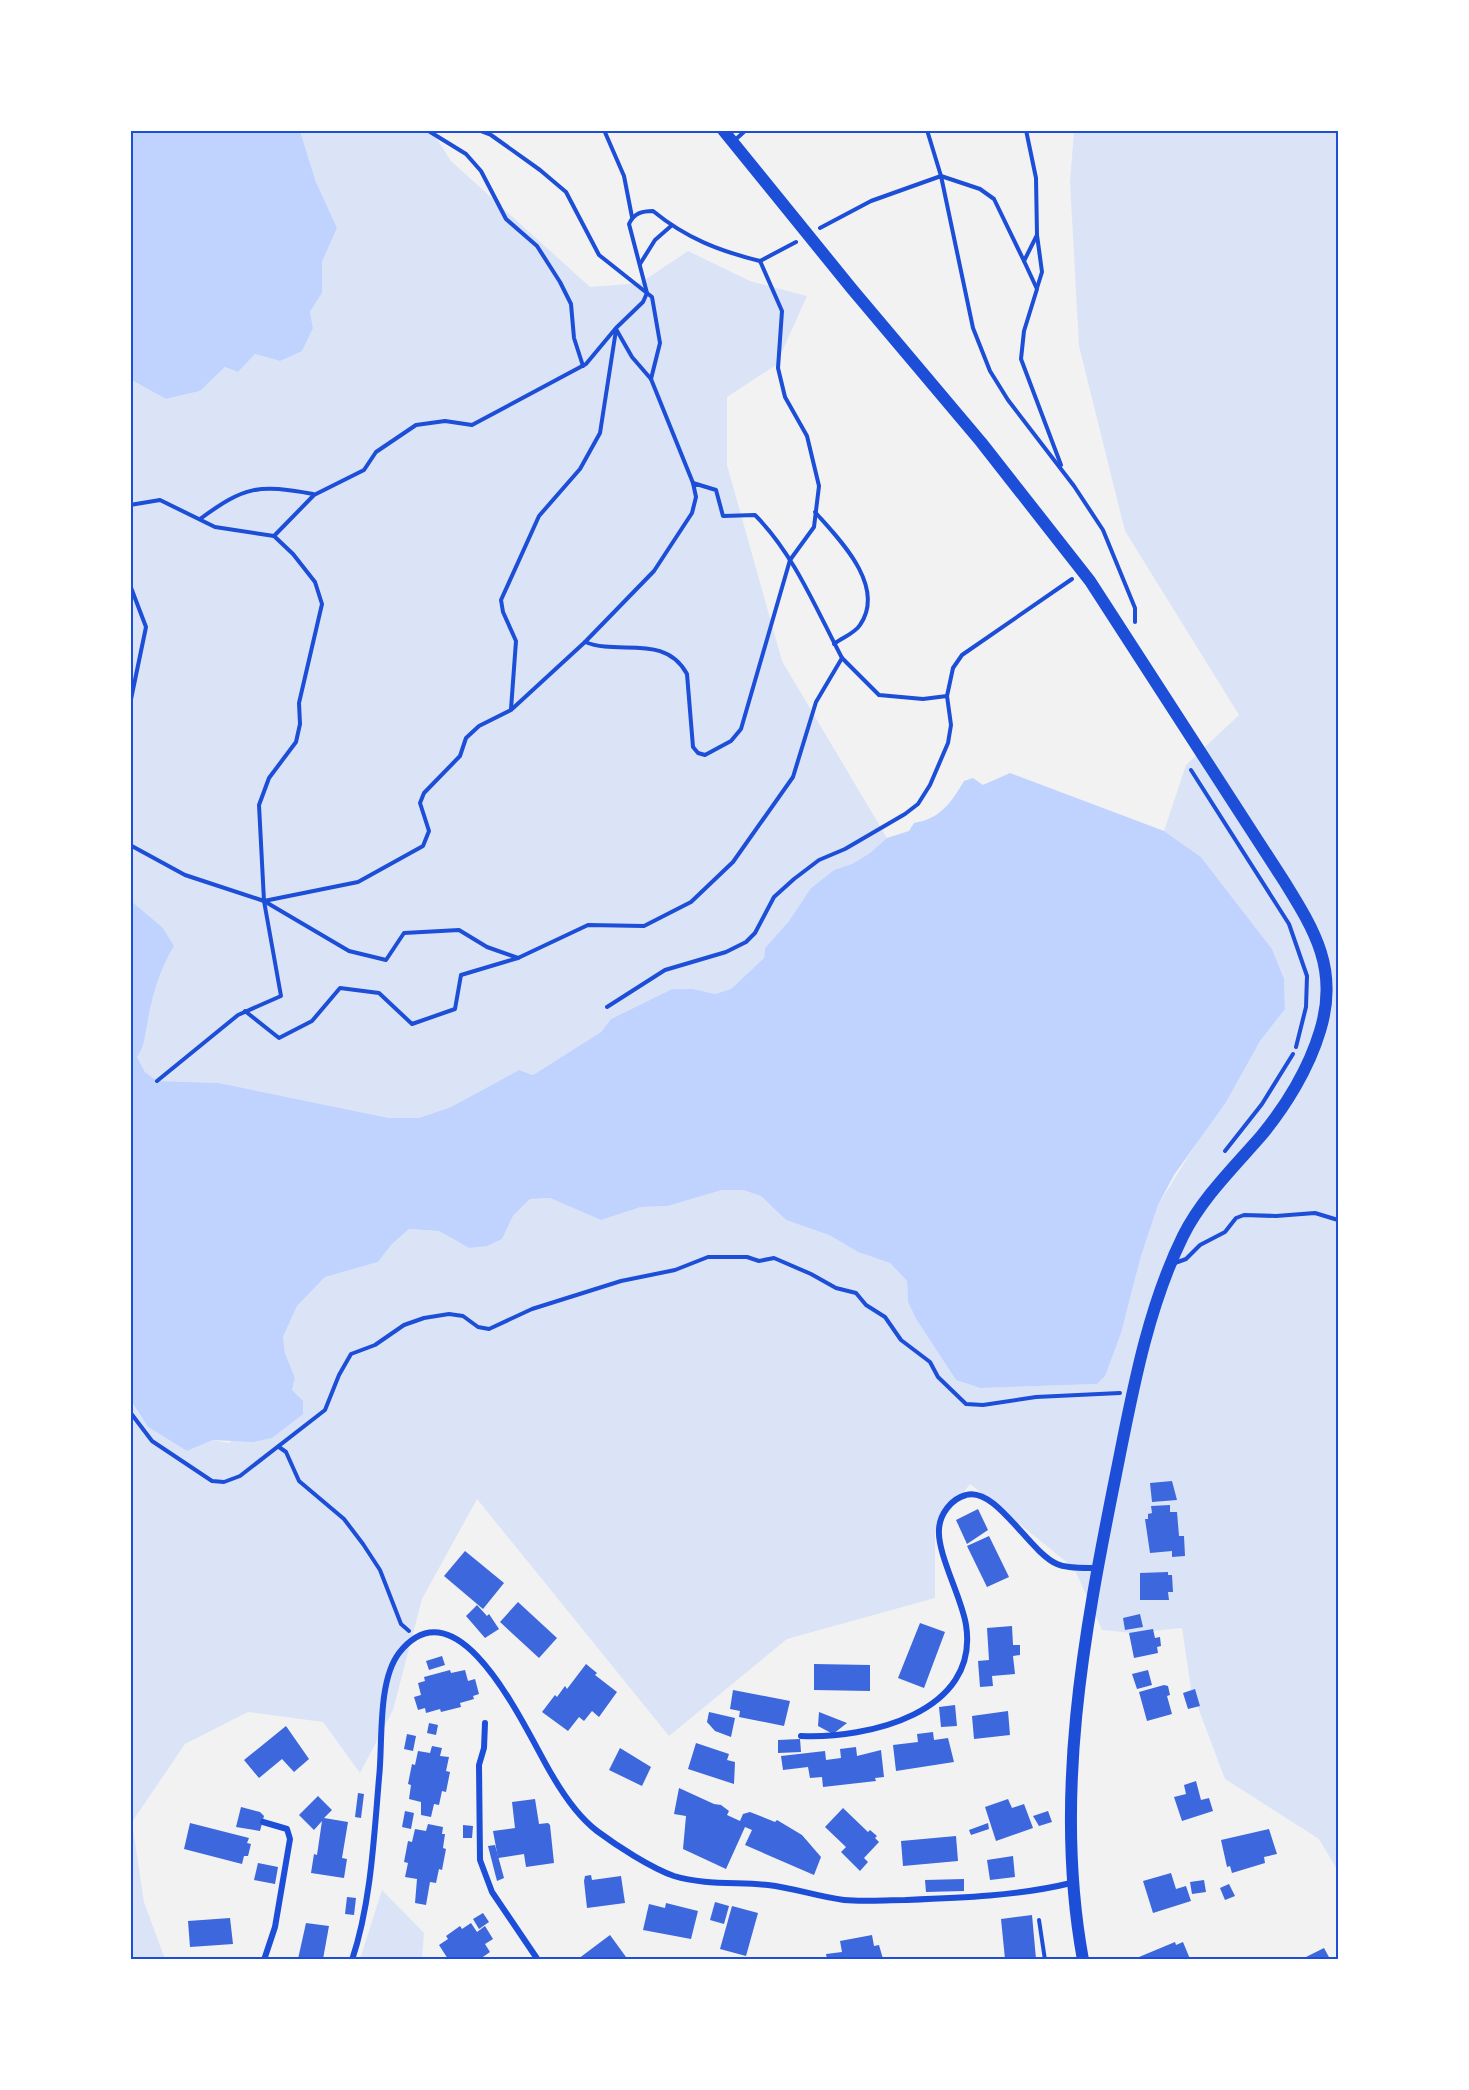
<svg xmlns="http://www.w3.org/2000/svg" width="1469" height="2090" viewBox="0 0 1469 2090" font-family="Mulish,sans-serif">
  <rect width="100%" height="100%" fill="#f2f2f2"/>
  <!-- green -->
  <g fill="#dbe4f7">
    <path d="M300 131H432L451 161 590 287 640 283 688 251 750 281 807 296 776 365 727 397V465L782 661 887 838 870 853 852 864 834 870 811 888 789 921 765 948 764 958 731 989 715 994 693 989H672L611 1019 601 1032 533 1075 519 1070 451 1107 419 1118H389L219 1083 157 1081 145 1072 137 1057C145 1046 144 1039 147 1026 151 1000 160 969 174 946L131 901 130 380 166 399 200 391 225 367 238 372 255 354 280 361 313 328 310 312 322 293V262L337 228 316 182Z"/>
    <path d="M1074 131H1338V1871L1319 1839 1225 1779 1191 1689 1182 1628 1132 1633 1102 1630 1074 1568 970 1484 935 1530V1598L787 1639 669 1736 477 1499 422 1599 393 1710 360 1773 323 1722 248 1712 185 1744 132 1822 144 1902 165 1959H131L130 1401 148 1427 187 1451 213 1440 229 1443 292 1390 295 1378 285 1353 283 1337 297 1306 325 1277 378 1262 392 1244 409 1229 439 1231 469 1248 502 1239 513 1216 530 1199 550 1198 601 1220 641 1207 668 1206 722 1190H743L761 1196 786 1220 829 1235 858 1252 890 1263 907 1281 908 1302 916 1319 956 1380 980 1388 1097 1384 1158 1205 1260 1041 1285 1009 1284 980 1272 949 1201 857 1164 831 1186 765 1239 715 1125 531 1079 346 1070 182Z"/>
    <path d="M382 1890 424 1933 422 1959H360Z"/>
  </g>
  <!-- water -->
  <g fill="#bfd3fe">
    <path d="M130 131H300L316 182 337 228 322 262V293L310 312 313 328 302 351 280 361 255 354 238 372 225 367 200 391 166 399 131 380Z"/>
    <path d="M1010 773 1164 831 1201 857 1272 949 1284 979 1285 1009 1260 1041 1226 1102 1174 1175 1158 1205 1140 1259 1121 1333 1105 1376 1097 1384 980 1388 956 1380 916 1319 908 1302 907 1281 890 1263 858 1252 829 1235 786 1220 761 1196 743 1190H722L668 1206 641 1207 601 1220 550 1198 530 1199 513 1216 502 1239 487 1246 469 1248 439 1231 409 1229 392 1244 378 1262 325 1277 297 1306 283 1337 285 1353 295 1378 292 1390 303 1401V1414L272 1438 253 1442 213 1440 187 1451 148 1427 131 1401V901L163 928 174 946C160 969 151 999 147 1026 144 1039 145 1046 137 1057L145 1072 157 1081 219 1083 389 1118H419L451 1107 519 1070 533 1075 601 1032 611 1019 672 989H693L715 994 731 989 764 958 765 948 789 921 811 888 834 870 852 864 870 853 887 838 909 831 914 823C940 819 951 803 964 781L973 778 983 785Z"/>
  </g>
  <!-- building -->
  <g fill="#3d67dc">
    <path d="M1172 1481 1177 1500 1152 1502 1150 1483Z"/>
    <path d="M1170 1505V1512H1177L1179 1536H1184L1185 1556 1172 1557V1551L1150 1553 1145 1519H1148V1514L1152 1513 1151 1506Z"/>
    <path d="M978 1509 988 1530 967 1544 956 1520Z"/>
    <path d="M989 1536 1009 1577 987 1587 967 1546Z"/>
    <path d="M465 1551 504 1583 483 1609 444 1576Z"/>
    <path d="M1168 1572V1575H1172L1173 1592H1168L1169 1600H1140V1573Z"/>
    <path d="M518 1602 557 1638 539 1658 500 1622Z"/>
    <path d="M477 1605 487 1616 489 1614 499 1629 485 1638 466 1616Z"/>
    <path d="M1140 1614 1143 1627 1125 1630 1123 1618Z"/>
    <path d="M920 1623 945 1632 924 1688 898 1678Z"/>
    <path d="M1012 1626 1013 1645H1020V1655L1013 1656 1015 1674 992 1676 993 1686 980 1687 978 1661 989 1660 987 1628Z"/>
    <path d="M1153 1629 1155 1638 1160 1637 1161 1646 1157 1647 1158 1653 1134 1658 1129 1633Z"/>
    <path d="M442 1656 445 1665 429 1670 426 1661Z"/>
    <path d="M586 1664 597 1673 595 1675 617 1692 599 1717 592 1711 584 1721 579 1717 568 1731 542 1712 555 1695 557 1697 565 1686 567 1689Z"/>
    <path d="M814 1664 870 1665V1691L814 1690Z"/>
    <path d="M450 1670 451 1673 465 1670 468 1681 475 1679 479 1694 473 1696 474 1699 460 1703 461 1707 441 1712 440 1709 426 1713 425 1708 418 1710 414 1697 421 1695 418 1683 425 1681 424 1677Z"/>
    <path d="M1148 1670 1152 1685 1137 1689 1132 1674Z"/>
    <path d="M1164 1685 1168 1686 1170 1695 1167 1696 1172 1714 1147 1721 1139 1692Z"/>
    <path d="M1195 1689 1200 1706 1188 1709 1183 1693Z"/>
    <path d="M733 1690 790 1701 784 1726 739 1717 740 1711 730 1709Z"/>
    <path d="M955 1705 957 1726 941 1727 939 1707Z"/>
    <path d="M1008 1711 1010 1735 974 1739 972 1716Z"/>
    <path d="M709 1712 735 1718 731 1737 715 1731 707 1722Z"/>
    <path d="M819 1712 847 1723 833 1734 818 1726Z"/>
    <path d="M429 1723 438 1725 436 1735 427 1733Z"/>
    <path d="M286 1726 309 1759 294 1772 282 1759 259 1778 244 1760Z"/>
    <path d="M933 1732 934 1740 948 1738 954 1762 896 1771 893 1745 918 1742 917 1734Z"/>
    <path d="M407 1734 416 1736 413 1751 404 1749Z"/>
    <path d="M800 1739 801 1752 778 1753V1740Z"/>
    <path d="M696 1743 729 1754 727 1760 735 1762 734 1784 688 1769Z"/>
    <path d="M432 1746 442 1748 440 1756 449 1757 446 1771 450 1772 446 1792 442 1791 439 1805 434 1804 431 1817 421 1815V1802L409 1799 411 1785 408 1784 412 1764 415 1765 418 1751 430 1753Z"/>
    <path d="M856 1747 857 1756 881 1750 884 1777 875 1778 876 1781 823 1787 822 1777 810 1778 808 1767 783 1770 781 1756 825 1751 826 1760 841 1758 840 1749Z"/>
    <path d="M620 1748 651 1767 642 1786 609 1770Z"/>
    <path d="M1196 1781 1201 1800 1209 1798 1213 1811 1182 1821 1174 1797 1186 1794 1184 1785Z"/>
    <path d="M679 1788 714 1804 721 1805 729 1811 727 1815 740 1821 743 1814 750 1812 775 1822 777 1820 802 1835 821 1857 814 1875 745 1845 752 1830 745 1827 726 1869 683 1849 686 1816 674 1814Z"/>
    <path d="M358 1793 364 1794 361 1818 355 1817Z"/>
    <path d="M318 1796 332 1810 324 1818 348 1822 342 1858 347 1859 344 1878 311 1873 314 1854 317 1855 322 1821 314 1830 299 1815Z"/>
    <path d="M535 1799 539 1824 548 1823 550 1825 554 1863 526 1867 524 1854 498 1858 493 1831 515 1828 512 1802Z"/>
    <path d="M1008 1799 1012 1808 1024 1804 1033 1828 996 1841 985 1807Z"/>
    <path d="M241 1807 260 1812 264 1816 260 1831 236 1827Z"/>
    <path d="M843 1808 868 1832 870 1830 877 1836 875 1838 879 1842 864 1858 868 1862 860 1871 841 1852 846 1847 825 1827Z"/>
    <path d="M405 1811 414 1813 411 1829 402 1827Z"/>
    <path d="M1048 1811 1052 1822 1039 1826 1033 1816Z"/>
    <path d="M190 1823 249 1838 247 1843 251 1844 248 1856H244L242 1864 184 1849Z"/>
    <path d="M988 1823 989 1829 971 1835 969 1830Z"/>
    <path d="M428 1824 443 1827 442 1834H445L443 1848 446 1849 442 1870 439 1869 436 1883 430 1882 426 1905 415 1903 417 1879 405 1877 408 1863 404 1862 408 1841 412 1842 415 1829 426 1831Z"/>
    <path d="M463 1825 473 1826 472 1838H463Z"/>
    <path d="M1269 1829 1277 1854 1264 1857 1265 1863 1232 1873 1230 1866 1227 1867 1221 1840Z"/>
    <path d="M956 1836 958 1861 903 1866 901 1841Z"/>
    <path d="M495 1845 504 1878 497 1881 488 1846Z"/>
    <path d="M1013 1856 1015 1877 990 1880 987 1860Z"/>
    <path d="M258 1863 278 1867 275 1884 254 1880Z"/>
    <path d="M1171 1873 1176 1889 1186 1886 1191 1901 1153 1913 1143 1881Z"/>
    <path d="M591 1875 592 1880 621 1876 625 1903 587 1908 584 1881 585 1876Z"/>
    <path d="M964 1879V1891L926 1892 925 1880Z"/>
    <path d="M1204 1880 1206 1892 1192 1894 1190 1882Z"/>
    <path d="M1229 1884 1235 1896 1225 1900 1220 1888Z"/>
    <path d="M347 1897 356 1898 354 1915 345 1914Z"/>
    <path d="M715 1902 729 1906 724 1924 710 1920Z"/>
    <path d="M666 1903 698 1911 691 1939 643 1930 649 1904 665 1908Z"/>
    <path d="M732 1906 758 1913 746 1956 720 1949Z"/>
    <path d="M483 1913 489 1922 479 1929 473 1919Z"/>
    <path d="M1032 1915 1036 1959H1005L1001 1919Z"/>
    <path d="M230 1918 233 1944 190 1947 188 1921Z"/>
    <path d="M306 1923 329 1926 323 1959H298Z"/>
    <path d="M471 1923 477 1932 485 1926 493 1939 485 1944 490 1952 480 1959H448L439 1945 448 1939 446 1936 460 1926 462 1929Z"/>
    <path d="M610 1935 626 1957 623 1959H578Z"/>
    <path d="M872 1935 874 1946 879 1945 883 1959H827L826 1954 842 1952 840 1941Z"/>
    <path d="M1175 1942 1176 1945 1183 1942 1190 1959H1140L1139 1957Z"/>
    <path d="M1324 1948 1330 1959H1302Z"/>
  </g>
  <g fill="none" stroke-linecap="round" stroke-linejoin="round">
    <!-- path -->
    <g stroke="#1d4ed8" stroke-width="4">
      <path d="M427 130 466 154 481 171 506 219 537 246 560 282 571 304 574 338 583 366"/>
      <path d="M478 130 491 135 540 170 566 192 599 255 652 297 660 343 651 379"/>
      <path d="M604 130 624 176 632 217"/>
      <path d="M927 130 941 176 973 328 990 371 1008 400 1074 486 1103 530 1135 608V622"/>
      <path d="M1026 130 1036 178 1037 235 1024 261 1037 289 1024 331 1021 359 1061 465"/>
      <path d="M820 228 871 201 941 176 980 189 994 199 1024 261"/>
      <path d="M1037 235 1042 272 1037 288"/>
      <path d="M640 264 655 240 671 226"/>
      <path d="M616 329 632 357 651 379 693 483"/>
      <path d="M130 505 160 500 215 527 274 536 293 554 315 582 322 604 299 703 300 724 296 742 269 778 259 805 264 901 281 996 238 1015 157 1081"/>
      <path d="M815 512C838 538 887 586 860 625 855 633 842 638 834 644"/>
      <path d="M200 519C245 486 258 484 313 494"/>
      <path d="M274 536 314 495 364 470 376 452 416 425 445 421 472 425 586 364 616 328 643 302 647 293 629 224C634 213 642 211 653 211 686 238 719 251 760 261L796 242"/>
      <path d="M130 585 146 627 130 704"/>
      <path d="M585 642C619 656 665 633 687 674L693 747 698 753 705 755 731 741 741 729 790 560 814 527 819 486 807 436 785 397 778 368 782 311 760 261"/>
      <path d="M842 658 879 695 923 699 947 696 953 668 962 655 1072 579"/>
      <path d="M511 709 516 641 503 612 501 600 539 516 580 469 600 433 616 330"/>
      <path d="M1191 770 1289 924 1307 976 1306 1007 1296 1047"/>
      <path d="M130 845 185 875 264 901 349 951 386 960 404 933 459 930 487 947 518 958 588 925 644 926 691 902 733 862 793 777 816 702 842 658C816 609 794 554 755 515L723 516 716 490 693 483 696 497 692 513 654 571 585 642 511 710 479 726 466 738 460 756 424 793 420 803 429 831 423 846 358 882 264 901"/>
      <path d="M607 1007 665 970 726 952 746 942 755 933 774 897 794 879 819 860 845 849 905 814 918 804 930 785 948 743 951 725 947 696"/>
      <path d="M245 1011 279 1038 312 1021 340 988 379 993 412 1024 455 1009 461 975 518 958"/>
      <path d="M1225 1151 1262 1104 1293 1054"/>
      <path d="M130 1412 152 1441 212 1481 224 1482 240 1476 325 1410 339 1375 351 1354 375 1345 404 1325 424 1318 449 1314 463 1316 478 1327 489 1329 532 1309 621 1281 675 1270 708 1257H747L759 1261 774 1258 811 1274 836 1288 856 1293 866 1305 885 1317 901 1340 930 1362 938 1377 966 1404 983 1405 1036 1397 1120 1393"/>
      <path d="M279 1447 286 1452 299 1481 344 1519 363 1544 380 1570 401 1624 409 1631"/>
    </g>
    <!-- service -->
    <g stroke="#1d4ed8" stroke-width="4">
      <path d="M735 140 746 130"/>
      <path d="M1175 1263 1186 1259 1200 1245 1225 1232 1236 1218 1244 1215 1276 1216 1315 1213 1338 1220"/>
      <path d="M1039 1920 1045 1960"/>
    </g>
    <!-- minor -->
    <g stroke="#1d4ed8" stroke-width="6">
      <path d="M485 1723 484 1748 479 1765 480 1860 492 1892 538 1960"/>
      <path d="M801 1736C867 1739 980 1713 966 1625 962 1598 937 1554 939 1529 940 1514 951 1499 966 1495 996 1486 1029 1552 1057 1564 1068 1569 1085 1568 1097 1568"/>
      <path d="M263 1822 287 1829 290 1839 275 1927 264 1960"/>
      <path d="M352 1960C371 1903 374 1837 379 1778 383 1744 377 1682 399 1653 460 1576 528 1736 552 1775 563 1794 580 1818 597 1831 617 1846 651 1868 674 1876 703 1885 738 1882 768 1885 794 1888 819 1897 844 1900 864 1902 885 1900 905 1900 960 1898 1018 1896 1071 1883"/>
    </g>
    <!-- secondary -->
    <path stroke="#1d4ed8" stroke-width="12" d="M723 130 852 289 981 442 1090 581 1284 881C1315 931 1339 970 1320 1031 1309 1068 1286 1106 1261 1136 1234 1167 1202 1198 1183 1236 1147 1309 1132 1394 1116 1474 1084 1633 1053 1797 1083 1960"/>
  </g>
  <!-- border -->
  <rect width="1469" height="2090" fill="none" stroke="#ffffff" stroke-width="264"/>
  <rect x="132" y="132" width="1205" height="1826" fill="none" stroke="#1d4ed8" stroke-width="2"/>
</svg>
